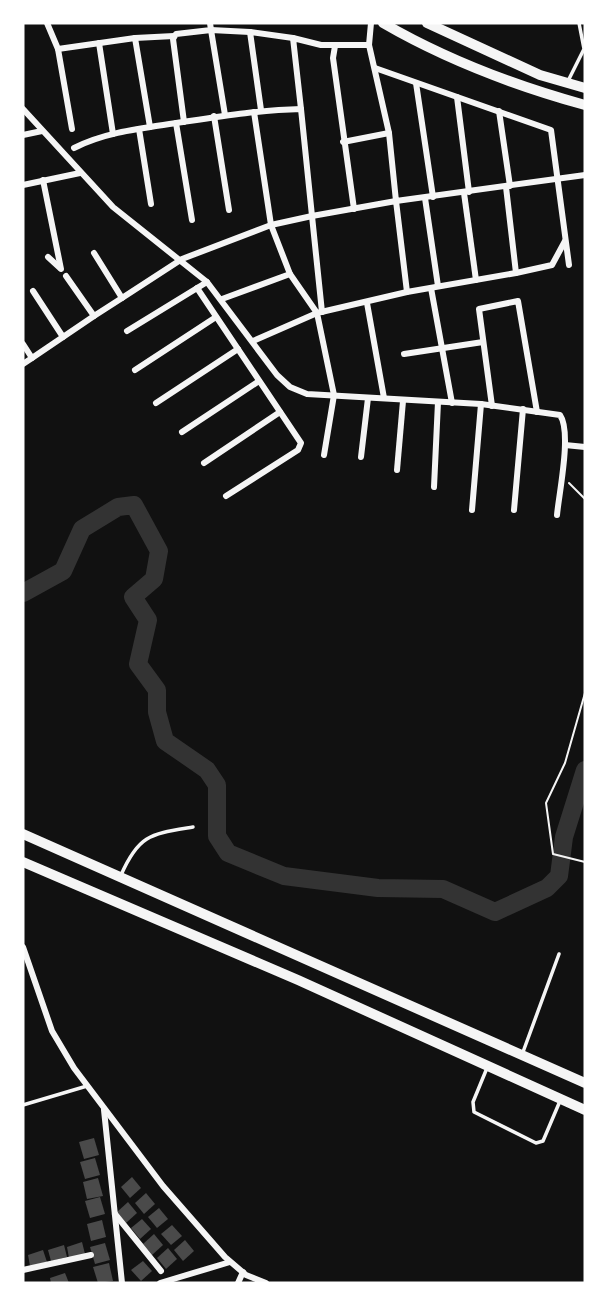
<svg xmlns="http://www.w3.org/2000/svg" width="608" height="1306" viewBox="0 0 608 1306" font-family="'Asap Condensed',sans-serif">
  <rect width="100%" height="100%" fill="#111"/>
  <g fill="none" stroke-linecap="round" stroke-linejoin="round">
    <!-- river -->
    <path stroke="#333" stroke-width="18" d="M23 593 63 571 82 529 118 507 134 505 159 551 154 579 133 597 148 620 138 664 157 690V712L165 741 207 770 217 785V836L228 853 284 876 378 888 443 889 495 912 547 888 559 876 564 837 585 770"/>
  </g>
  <!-- building -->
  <g fill="#4a4a4a">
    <path d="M94 1138 99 1155 84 1159 79 1142Z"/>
    <path d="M95 1158 100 1175 85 1179 80 1162Z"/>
    <path d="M132 1177 141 1188 130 1198 121 1187Z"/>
    <path d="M98 1178 103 1196 87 1199 83 1182Z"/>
    <path d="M146 1193 155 1204 144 1214 135 1203Z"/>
    <path d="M100 1197 105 1214 90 1218 85 1201Z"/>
    <path d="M128 1202 137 1213 126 1223 117 1212Z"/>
    <path d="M159 1208 168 1219 157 1228 148 1217Z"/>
    <path d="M142 1219 151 1229 140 1239 131 1228Z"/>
    <path d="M102 1220 106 1237 91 1241 87 1224Z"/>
    <path d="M172 1225 182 1236 171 1245 161 1234Z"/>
    <path d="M154 1234 163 1245 152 1255 143 1244Z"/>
    <path d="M185 1240 194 1251 183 1261 174 1250Z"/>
    <path d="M82 1242 85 1254 69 1258 67 1247Z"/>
    <path d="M105 1243 110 1260 95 1264 90 1247Z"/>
    <path d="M64 1245 67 1257 51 1261 48 1250Z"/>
    <path d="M168 1248 177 1259 166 1269 157 1258Z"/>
    <path d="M43 1250 47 1262 30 1266 28 1255Z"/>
    <path d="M143 1261 152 1271 141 1281 131 1270Z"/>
    <path d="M109 1263 113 1281 98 1283 93 1267Z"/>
    <path d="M65 1273 69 1283H51L50 1278Z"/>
  </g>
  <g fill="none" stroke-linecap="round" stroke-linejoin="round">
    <!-- path -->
    <g stroke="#f5f5f5" stroke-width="2">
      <path d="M569 483 585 499"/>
      <path d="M585 693 565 763 546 803 553 854 585 862"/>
    </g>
    <!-- service -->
    <g stroke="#f5f5f5" stroke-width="3.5">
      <path d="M568 81 584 49 579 23"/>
      <path d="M121 875C139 834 151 834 193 827"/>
      <path d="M523 1052 559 954"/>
      <path d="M487 1068 473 1102 474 1112 536 1143 543 1141 560 1101"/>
      <path d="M23 1105 87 1086"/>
    </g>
    <!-- minor -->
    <g stroke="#f5f5f5" stroke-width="6">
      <path d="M47 23 58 49 135 38 150 127"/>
      <path d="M371 23 369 45 389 133 396 201 585 175"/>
      <path d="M135 38 174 36"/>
      <path d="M99 43 113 134"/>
      <path d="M335 46 333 58 354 209"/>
      <path d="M58 49 72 129"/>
      <path d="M375 68 551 130 569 265"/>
      <path d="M416 83 433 197"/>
      <path d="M457 97 469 192"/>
      <path d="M23 109 113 207 207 282 277 375 290 387 307 394 481 404 560 415C572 432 559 493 557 515"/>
      <path d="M301 109 293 38 321 45H369"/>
      <path d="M261 110 250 32 293 38"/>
      <path d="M499 111 510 186"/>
      <path d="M225 115 211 30 250 32"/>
      <path d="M214 116 229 210"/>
      <path d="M184 122 173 39 176 34 211 30 210 23"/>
      <path d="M176 123 192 220"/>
      <path d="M139 129 151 204"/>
      <path d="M23 135 42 131"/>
      <path d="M343 142 389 133"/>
      <path d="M74 148C108 131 146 128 183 122 223 116 261 110 301 109L312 216 396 201 407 292 516 273 506 187"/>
      <path d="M43 180 61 269"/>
      <path d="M23 185 80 173"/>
      <path d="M464 193 476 280"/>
      <path d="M425 198 438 286"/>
      <path d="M94 253 122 298 182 259 271 225 312 216 322 312"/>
      <path d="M48 257 60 268"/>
      <path d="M516 273 552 265 565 241"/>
      <path d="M66 276 94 316 122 298"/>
      <path d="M197 288 301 443 298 450 226 496"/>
      <path d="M431 288 452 403"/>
      <path d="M33 291 63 337 94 316"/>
      <path d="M222 299 290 274 271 225 254 112"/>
      <path d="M367 303 384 398"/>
      <path d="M127 331 207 282"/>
      <path d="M253 341 317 313 290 274"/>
      <path d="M23 344 32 358 63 337"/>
      <path d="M404 354 483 342"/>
      <path d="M23 364 32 358"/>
      <path d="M135 370 216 317"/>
      <path d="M156 403 238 349"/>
      <path d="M492 406 479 309 518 301 537 412"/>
      <path d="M182 432 259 381"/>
      <path d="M565 445 585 447"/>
      <path d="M324 455 334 395 317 313 407 292"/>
      <path d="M361 457 368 398"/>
      <path d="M204 463 280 412"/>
      <path d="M397 470 403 401"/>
      <path d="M434 487 438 402"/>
      <path d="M472 510 481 404"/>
      <path d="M514 510 523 409"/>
      <path d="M23 947 52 1031 74 1068 163 1186 225 1257 246 1275 266 1283"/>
      <path d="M104 1110 122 1283"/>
      <path d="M115 1214 161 1271"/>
      <path d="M23 1270 91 1255"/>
      <path d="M160 1283 230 1262"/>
      <path d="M238 1283 243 1272"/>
    </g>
    <!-- primary -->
    <g stroke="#f5f5f5" stroke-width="10">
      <path d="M383 23C445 59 516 86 585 105"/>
      <path d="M427 23 540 75 585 88"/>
    </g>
    <!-- trunk -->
    <g stroke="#f5f5f5" stroke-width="10">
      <path d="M23 834 585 1083"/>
      <path d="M23 862 298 980 585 1110"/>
    </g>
  </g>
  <!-- border -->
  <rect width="608" height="1306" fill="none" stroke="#ffffff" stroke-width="49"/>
</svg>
